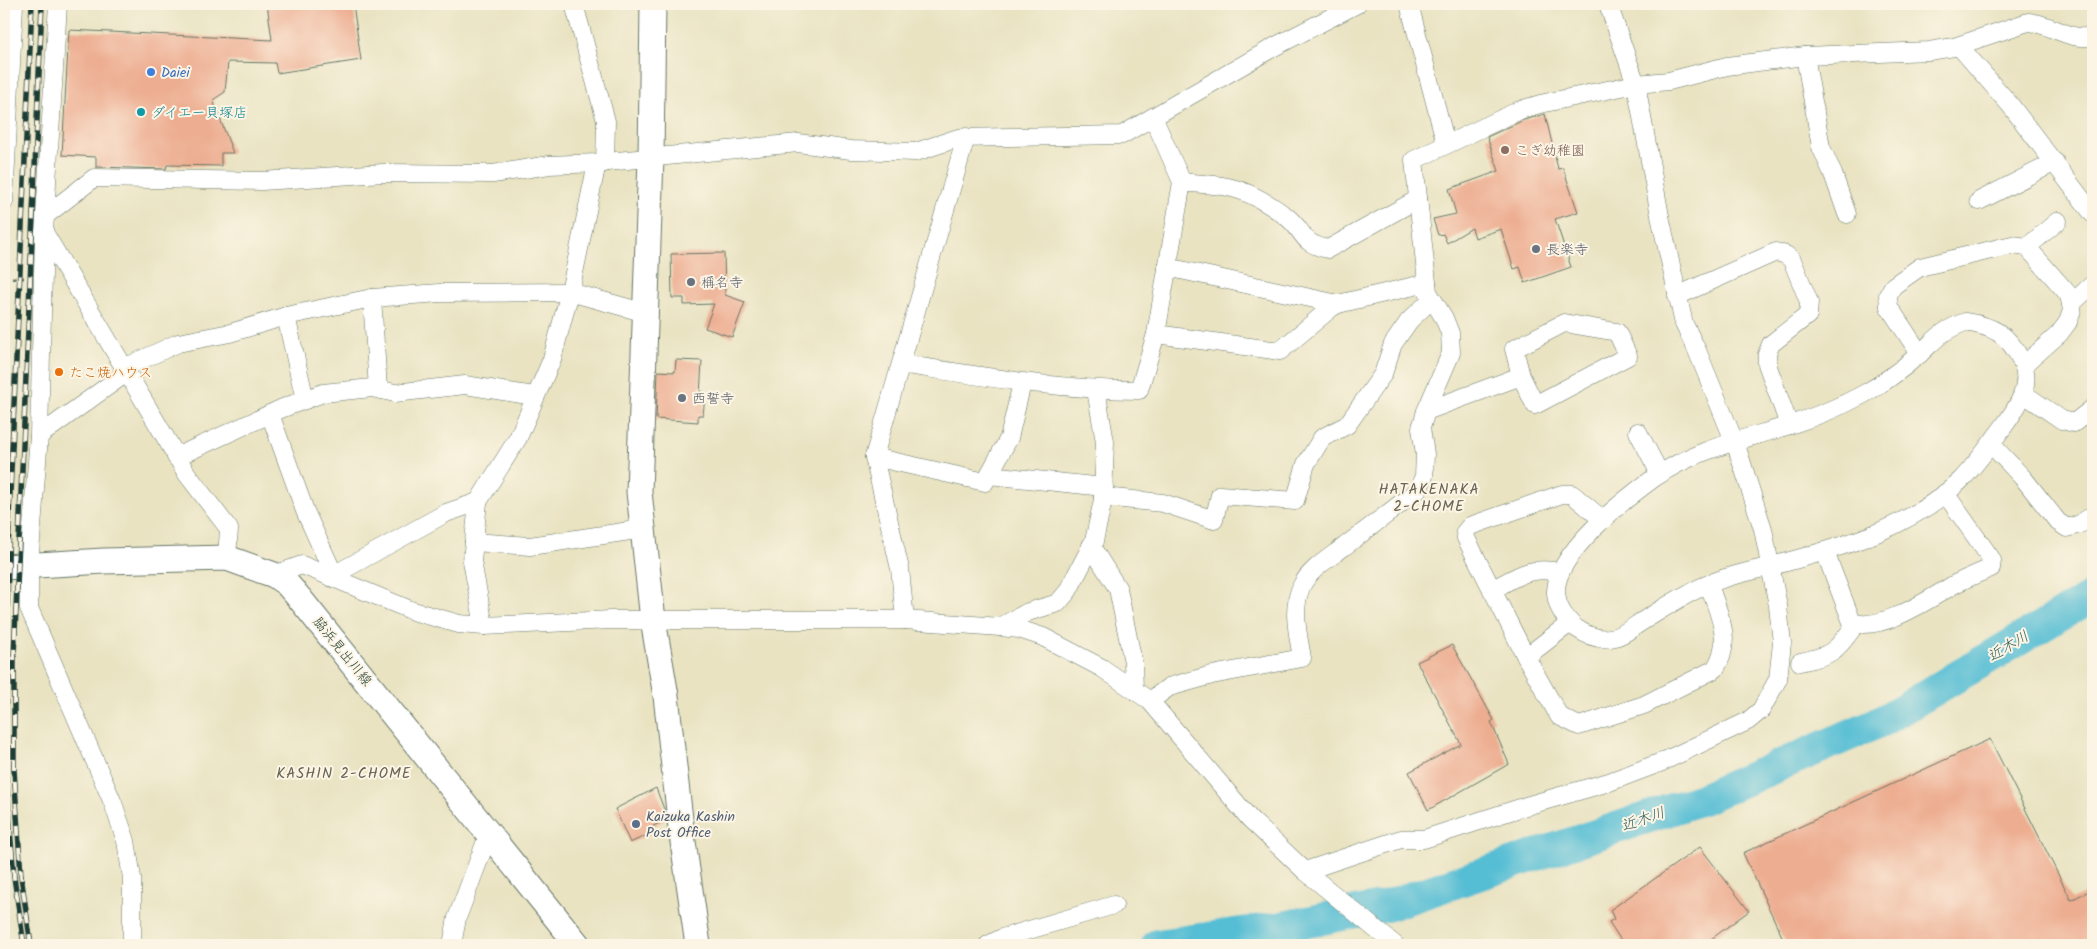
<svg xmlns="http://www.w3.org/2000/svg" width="2097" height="949" viewBox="0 0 2097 949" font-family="Kalam,'Klee One',sans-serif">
  <rect width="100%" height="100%" fill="#fcf5e5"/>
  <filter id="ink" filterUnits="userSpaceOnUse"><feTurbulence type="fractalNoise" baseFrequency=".02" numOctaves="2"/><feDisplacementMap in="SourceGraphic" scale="10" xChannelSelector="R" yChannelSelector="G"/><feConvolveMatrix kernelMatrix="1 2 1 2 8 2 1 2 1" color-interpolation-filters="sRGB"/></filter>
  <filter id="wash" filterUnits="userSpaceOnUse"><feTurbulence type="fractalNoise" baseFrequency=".0096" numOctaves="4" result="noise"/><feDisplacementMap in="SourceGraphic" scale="20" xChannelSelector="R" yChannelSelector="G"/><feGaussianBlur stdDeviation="1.12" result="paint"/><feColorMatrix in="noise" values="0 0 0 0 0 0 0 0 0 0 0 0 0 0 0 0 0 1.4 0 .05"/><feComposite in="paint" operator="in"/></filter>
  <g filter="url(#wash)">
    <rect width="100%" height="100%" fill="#e9e3c2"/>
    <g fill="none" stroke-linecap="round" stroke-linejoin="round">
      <!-- river -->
      <path stroke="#57bed4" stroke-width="32" d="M1157 945 1283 927 1386 906 1702 799 1884 720 2093 596"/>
    </g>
    <g id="blocks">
      <!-- building -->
      <g fill="#edad91">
        <path d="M267 4H353L361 60 277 73 275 63 228 62 225 92 213 100 233 153H221V166L167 165 166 169 96 167V157L62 155 69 30 272 40Z"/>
        <path d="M1545 114 1558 169 1563 168 1578 212 1555 219 1571 267 1525 283 1520 267 1514 269 1501 229 1475 238 1472 228 1447 243 1443 234 1438 235 1433 219 1456 214 1449 189 1499 171 1487 137 1524 120Z"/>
        <path d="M724 253 725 295 745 302 732 337 705 328 714 304 684 305V298H672L671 254Z"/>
        <path d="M676 360 702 361 700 396 705 397 703 415H698V422L656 419 658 371 675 372Z"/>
        <path d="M1452 645 1494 720 1491 722 1509 764 1428 810 1409 772 1461 744 1417 662Z"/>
        <path d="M1990 739 2071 900 2093 889V945H1786L1743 853Z"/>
        <path d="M656 788 664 809 666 819 652 827 654 832 630 843 615 809Z"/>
        <path d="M1700 847 1749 911 1703 945H1624L1609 922 1614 919 1610 910Z"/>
      </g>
    </g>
  </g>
  <g filter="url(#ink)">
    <use href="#blocks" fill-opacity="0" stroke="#676" stroke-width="1"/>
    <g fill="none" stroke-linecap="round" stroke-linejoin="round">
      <defs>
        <g id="street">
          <path d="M58 4 44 232 39 436 29 566V608L113 803 126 841 132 878V945"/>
          <path d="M574 4 606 121 605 163"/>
          <path d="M1409 4 1446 144"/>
          <path d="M1959 46 2011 106 2093 214"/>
          <path d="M1805 56 1821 147 1833 174 1847 214"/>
          <path d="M1182 182C1197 184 1213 184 1228 187 1248 191 1271 205 1287 217 1306 232 1299 243 1328 249L1418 199"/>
          <path d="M1979 201 2055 162"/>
          <path d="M4 202 14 4"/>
          <path d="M45 216 94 178 262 181 383 173 493 174 549 165 597 163 798 143 851 150 916 152 958 138 1122 135 1274 47 1357 4"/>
          <path d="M44 232 187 474 229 529 227 558"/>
          <path d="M2027 247 2058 221"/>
          <path d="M1167 267 1338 304"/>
          <path d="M1677 296 1776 252 1786 255 1792 260 1809 302 1808 315 1771 344 1767 354V364L1789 425"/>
          <path d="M372 298 378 389"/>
          <path d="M2071 304 2093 284"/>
          <path d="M286 316 305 400"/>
          <path d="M1965 322C1993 326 2008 334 2021 360 2034 385 2016 410 2001 430 1988 447 1976 465 1960 481 1911 527 1846 546 1783 563 1759 570 1732 574 1709 584 1685 593 1663 609 1641 622 1632 628 1621 637 1610 638 1598 640 1586 635 1576 628 1565 619 1557 607 1556 593 1554 554 1625 499 1654 478 1693 450 1742 440 1787 426 1812 418 1840 407 1864 394 1882 384 1901 370 1917 356 1937 339 1939 332 1965 322Z"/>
          <path d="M1156 334 1280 351 1331 308 1338 304 1427 283"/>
          <path d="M1920 354 1889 307 1888 295 1893 286 1920 267 2012 245 2027 247 2069 295 2072 310 2068 322 2059 334 2024 365"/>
          <path d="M901 364C980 376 1058 390 1139 390L1156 334 1182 182 1153 117"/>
          <path d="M124 368 178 343 230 333 286 316 372 298 440 293 570 292 646 313"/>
          <path d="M2024 394 2062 420 2074 423 2093 408"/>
          <path d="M1426 411 1521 376 1535 405 1628 356 1617 332 1564 323 1514 349 1521 376"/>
          <path d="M270 414 305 511 334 575"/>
          <path d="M1638 432 1660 474"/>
          <path d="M39 436 126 373"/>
          <path d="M1991 444 2024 479 2058 522 2067 528 2080 524 2093 515"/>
          <path d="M176 457 283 408 323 393 372 388 395 393 465 385 534 396"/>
          <path d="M874 457 985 482 1009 438 1022 383"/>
          <path d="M989 475 1104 487"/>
          <path d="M1103 497 1163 503 1214 520 1220 495 1295 501 1306 464 1322 438 1347 425 1383 374 1393 344 1409 321 1431 300"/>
          <path d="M1603 520 1572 494H1562L1470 526 1465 532 1466 538 1526 657 1559 716 1579 726 1644 705 1715 669C1734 640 1718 614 1709 584"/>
          <path d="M474 542 530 546 643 529"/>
          <path d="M1091 546 1118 589 1133 662 1134 689"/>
          <path d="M1825 552 1852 622C1880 633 1931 598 1955 584 1967 578 1979 573 1991 568L1992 560 1945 493"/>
          <path d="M274 575 302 565 413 611 459 624 484 626 611 620H905L1000 627 1019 629 1043 637 1102 668 1150 701 1250 819 1305 871 1395 945"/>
          <path d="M330 577 446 513 478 502"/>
          <path d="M1492 590C1518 576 1529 566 1560 572"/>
          <path d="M905 620 900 569 874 457 966 137"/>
          <path d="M484 626 472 561 478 502 518 438 552 359 570 292 597 163"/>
          <path d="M1000 627 1028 612 1058 603 1068 591 1094 541 1103 500 1105 442 1096 390"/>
          <path d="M1526 657 1570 623"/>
          <path d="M1800 662C1835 655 1835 651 1856 624"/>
          <path d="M1150 701 1169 687 1212 675 1302 658C1298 634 1291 608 1302 585 1310 569 1331 557 1345 546 1369 528 1394 509 1418 490L1424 476 1425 454 1421 428 1426 411 1451 353 1450 333 1444 318 1428 292 1414 160 1520 110 1540 104 1636 84 1669 81 1727 66 1805 56 1929 51 1954 47 2028 22C2051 23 2069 42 2093 36"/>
          <path d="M1305 871 1401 839H1424L1526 806 1609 782 1662 762 1748 721 1761 710 1778 679 1782 643 1778 606 1763 529 1737 448 1696 348 1684 324 1660 216 1636 84 1608 4"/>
          <path d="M452 945 457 918 489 833"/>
          <path d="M988 945 1002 938 1114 905"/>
        </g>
        <g id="secondary">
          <path d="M653 4 651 158 639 492 653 620 666 696 681 828 698 945"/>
          <path d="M4 567 104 561 227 558 274 575 287 584 301 600 578 945"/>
        </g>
      </defs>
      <!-- street casing -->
      <use href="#street" stroke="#676" stroke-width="19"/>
      <!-- secondary casing -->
      <use href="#secondary" stroke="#676" stroke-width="27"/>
      <!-- path -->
      <path stroke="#676" stroke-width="3" stroke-dasharray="4 4" stroke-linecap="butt" d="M4 278H27"/>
      <!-- street -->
      <use href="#street" stroke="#fff" stroke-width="18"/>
      <!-- secondary -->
      <use href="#secondary" stroke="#fff" stroke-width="25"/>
      <defs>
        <g id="rail">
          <path d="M24 945 14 877 5 769 6 657 9 516 32 4"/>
          <path d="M31 945 21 876 14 770V656L42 4"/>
        </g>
      </defs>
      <!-- rail casing -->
      <use href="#rail" stroke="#1f3d34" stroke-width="5.5"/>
      <!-- rail -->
      <use href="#rail" stroke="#fcf5e5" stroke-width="4" stroke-dasharray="11" stroke-linecap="butt"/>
    </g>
  </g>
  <!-- markers -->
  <circle fill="#3f7fe0" stroke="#fcf5e5" stroke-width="2" cx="151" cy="72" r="5"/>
  <circle fill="#0f9aa8" stroke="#fcf5e5" stroke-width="2" cx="141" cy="112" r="5"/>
  <circle fill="#8d6e63" stroke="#fcf5e5" stroke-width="2" cx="1505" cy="150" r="5"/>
  <g fill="#6b7280" stroke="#fcf5e5" stroke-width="2">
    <circle cx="1536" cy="249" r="5"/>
    <circle cx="691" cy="282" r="5"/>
    <circle cx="682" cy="398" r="5"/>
  </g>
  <circle fill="#e8710a" stroke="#fcf5e5" stroke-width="2" cx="59" cy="372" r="5"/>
  <circle fill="#5c6f8a" stroke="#fcf5e5" stroke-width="2" cx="636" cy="824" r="5"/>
  <g text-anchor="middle" stroke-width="4" stroke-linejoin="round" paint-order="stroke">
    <!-- shop labels -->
    <g font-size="14" fill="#366cbe" stroke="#fcf5e5" text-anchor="start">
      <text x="161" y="77">Daiei</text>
    </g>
    <!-- culture labels -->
    <g font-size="14" fill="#0d838f" stroke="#fcf5e5" text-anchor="start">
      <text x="151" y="117">ダイエー貝塚店</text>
    </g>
    <!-- education labels -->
    <g font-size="14" fill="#785e54" stroke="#fcf5e5" text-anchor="start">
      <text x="1515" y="155">こぎ幼稚園</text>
    </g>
    <!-- worship labels -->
    <g font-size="14" fill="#5b616d" stroke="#fcf5e5" text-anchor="start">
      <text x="1546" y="254">長楽寺</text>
      <text x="701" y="287">稱名寺</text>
      <text x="692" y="403">西誓寺</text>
    </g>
    <!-- food labels -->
    <g font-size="14" fill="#c56008" stroke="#fcf5e5" text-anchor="start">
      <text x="69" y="377">たこ焼ハウス</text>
    </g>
    <!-- street labels -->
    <g font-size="14" fill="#1f3d34" stroke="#fcf5e5">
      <text transform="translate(343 651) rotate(51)" y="5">脇浜見出川線</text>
    </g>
    <!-- service labels -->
    <g font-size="14" fill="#4e5e75" stroke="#fcf5e5" text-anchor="start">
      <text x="646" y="821">Kaizuka Kashin<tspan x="646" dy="16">Post Office</tspan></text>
    </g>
    <!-- neighbourhood labels -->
    <g font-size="15" letter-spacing="1" fill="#676455" stroke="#fcf5e5">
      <text x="1429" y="494">HATAKENAKA<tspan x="1429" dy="17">2-CHOME</tspan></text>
      <text x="344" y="778">KASHIN 2-CHOME</text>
    </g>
    <!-- water labels -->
    <g font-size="15" font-style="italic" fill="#2d5d5c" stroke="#fcf5e5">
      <text transform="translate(2008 646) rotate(-31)" y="5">近木川</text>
      <text transform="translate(1643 819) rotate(-19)" y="5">近木川</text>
    </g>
  </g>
  <!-- margin -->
  <rect width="2097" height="949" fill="none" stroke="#fcf5e5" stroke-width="20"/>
</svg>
